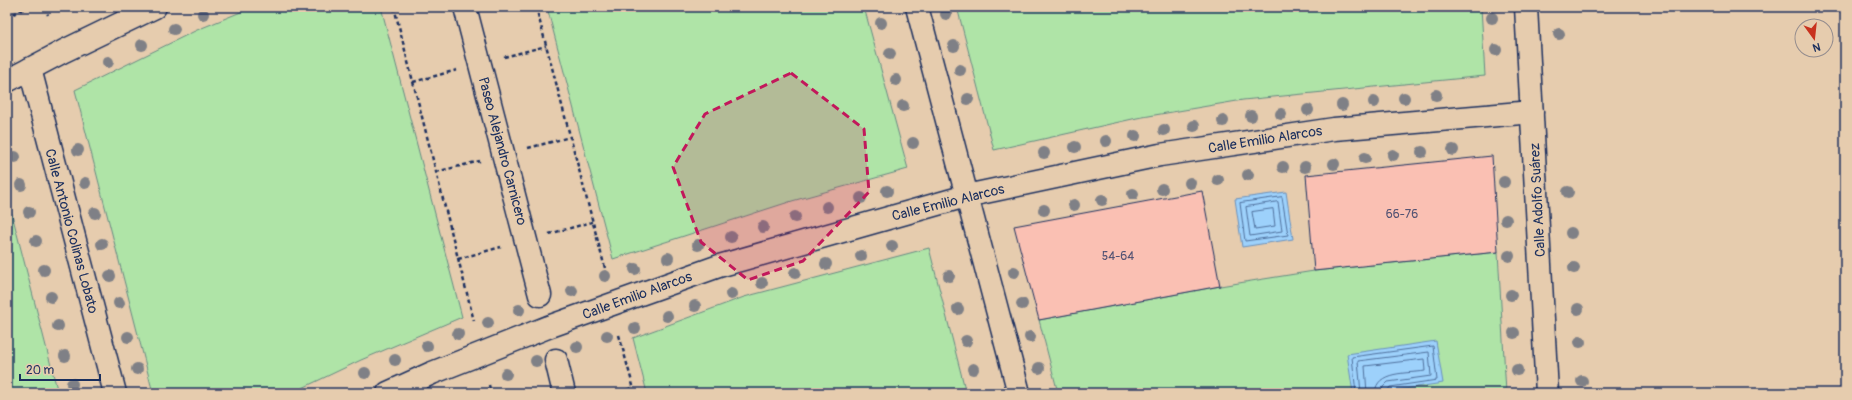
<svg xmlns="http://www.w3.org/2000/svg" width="1852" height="400" viewBox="0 0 1852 400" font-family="Pangolin,sans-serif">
  <rect width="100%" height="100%" fill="#e6ccae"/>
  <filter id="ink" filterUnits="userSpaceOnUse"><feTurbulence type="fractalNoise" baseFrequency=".025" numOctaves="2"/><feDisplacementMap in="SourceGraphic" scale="8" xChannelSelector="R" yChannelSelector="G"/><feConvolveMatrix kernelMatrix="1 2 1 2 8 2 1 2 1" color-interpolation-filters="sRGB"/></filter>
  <g filter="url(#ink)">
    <!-- green -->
    <g fill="#afe4a7" stroke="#658a82">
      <path d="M253 7H381L462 317 361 360 292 393H153L75 90 197 30Z"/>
      <path d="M547 7H864L908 169 792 201 613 259Z"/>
      <path d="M957 7H1481L1485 76 1243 100 1137 118 994 150Z"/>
      <path d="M7 195 58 393H7Z"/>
      <path d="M929 248 966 393H647L633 338 744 297Z"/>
      <path d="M1498 252 1506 393H1058L1039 320 1220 286 1314 271Z"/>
    </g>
    <!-- water -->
    <g fill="#9dd1fb" stroke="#6990bc">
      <path d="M1286 192 1293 239 1242 247 1235 199Z"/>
      <path d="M1436 341 1443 383 1378 393H1353L1347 354Z"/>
    </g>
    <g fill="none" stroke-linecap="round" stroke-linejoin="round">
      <!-- shore -->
      <g stroke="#4f709d" stroke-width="1">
        <path d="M1282 197 1288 235 1245 241 1240 203Z"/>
        <path d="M1278 202 1282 231 1250 236 1246 207Z"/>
        <path d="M1273 209 1275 226 1255 229 1252 212Z"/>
        <path d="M1356 393 1352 357 1433 346 1437 380 1390 387 1386 393"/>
        <path d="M1361 393 1358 361 1429 352 1431 376 1388 382 1383 387 1381 393"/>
        <path d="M1367 393 1365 366 1424 359 1425 371C1408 374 1376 370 1375 393"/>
      </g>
    </g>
    <!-- building -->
    <g fill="#fac0b3" stroke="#1b2f5e">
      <path d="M1492 156 1498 252 1314 271 1306 175Z"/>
      <path d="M1202 191 1220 286 1039 320 1014 226Z"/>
    </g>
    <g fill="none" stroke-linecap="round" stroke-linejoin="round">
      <defs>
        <g id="street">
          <path d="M465 7 540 295"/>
          <path d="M917 7 1019 393"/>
          <path d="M1526 7 1547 393"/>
          <path d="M30 69 115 393"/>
          <path d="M7 81 64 51 155 7"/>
          <path d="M556 360 564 393"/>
          <path d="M388 393 432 373 548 327 719 266 966 196 1160 155 1334 129 1532 112"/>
        </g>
      </defs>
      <!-- street casing -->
      <use href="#street" stroke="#1b2f5e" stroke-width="25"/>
      <!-- path -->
      <g stroke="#1b2f5e" stroke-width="2.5" stroke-dasharray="4 3" stroke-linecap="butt">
        <path d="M45 7 48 15"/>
        <path d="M394 7 474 321"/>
        <path d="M536 7 606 272"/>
        <path d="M7 17 28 7"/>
        <path d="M504 57 546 46"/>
        <path d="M413 82 457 70"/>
        <path d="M528 148 570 137"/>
        <path d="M436 172 480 161"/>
        <path d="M549 234 592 222"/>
        <path d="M458 259 501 247"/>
        <path d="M619 335 635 393"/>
        <path d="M489 385 491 393"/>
        <path d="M614 393 633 388"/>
      </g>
      <!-- street -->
      <use href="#street" stroke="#e6ccae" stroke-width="22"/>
    </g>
    <!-- trees -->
    <g fill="#7f8086">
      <circle cx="203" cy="14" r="6"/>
      <circle cx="946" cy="14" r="6"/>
      <circle cx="1492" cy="18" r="6"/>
      <circle cx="881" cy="23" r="6"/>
      <circle cx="174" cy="29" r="6"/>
      <circle cx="1559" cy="34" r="6"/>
      <circle cx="142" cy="45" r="6"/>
      <circle cx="954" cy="46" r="6"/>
      <circle cx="1496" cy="50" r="6"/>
      <circle cx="890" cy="54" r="6"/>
      <circle cx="108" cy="62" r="6"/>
      <circle cx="960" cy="70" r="6"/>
      <circle cx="896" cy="80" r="6"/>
      <circle cx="1436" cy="95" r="6"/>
      <circle cx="1404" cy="98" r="6"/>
      <circle cx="968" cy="99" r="6"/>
      <circle cx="1374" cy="102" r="6"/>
      <circle cx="1342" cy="105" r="6"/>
      <circle cx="903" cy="106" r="6"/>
      <circle cx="1308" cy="110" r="6"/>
      <circle cx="1281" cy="114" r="6"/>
      <circle cx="1251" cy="116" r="6"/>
      <circle cx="1223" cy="121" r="6"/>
      <circle cx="1194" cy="126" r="6"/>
      <circle cx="1164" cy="130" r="6"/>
      <circle cx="1135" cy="136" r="6"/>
      <circle cx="1106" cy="141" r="6"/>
      <circle cx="913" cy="143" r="6"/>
      <circle cx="1075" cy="147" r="6"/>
      <circle cx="78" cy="150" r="6"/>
      <circle cx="1453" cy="150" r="6"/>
      <circle cx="1422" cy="152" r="6"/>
      <circle cx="1044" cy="153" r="6"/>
      <circle cx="1393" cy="155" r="6"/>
      <circle cx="15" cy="157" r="6"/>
      <circle cx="1365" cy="158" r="6"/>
      <circle cx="1334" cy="164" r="6"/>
      <circle cx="1283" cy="167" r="6"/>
      <circle cx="1305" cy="167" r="6"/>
      <circle cx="1248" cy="175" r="6"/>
      <circle cx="1218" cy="180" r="6"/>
      <circle cx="1504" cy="182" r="6"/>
      <circle cx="85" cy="183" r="6"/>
      <circle cx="1190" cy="183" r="6"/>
      <circle cx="21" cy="185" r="6"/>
      <circle cx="1162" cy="189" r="6"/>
      <circle cx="887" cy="191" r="6"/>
      <circle cx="1568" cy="192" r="6"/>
      <circle cx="1133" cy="194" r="6"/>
      <circle cx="861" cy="198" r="6"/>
      <circle cx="1102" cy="200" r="6"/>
      <circle cx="1074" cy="205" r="6"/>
      <circle cx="827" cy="207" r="6"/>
      <circle cx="1044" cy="210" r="6"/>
      <circle cx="29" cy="212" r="6"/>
      <circle cx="95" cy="213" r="6"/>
      <circle cx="795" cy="217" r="6"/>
      <circle cx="1506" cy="220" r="6"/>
      <circle cx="763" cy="227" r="6"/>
      <circle cx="1571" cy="233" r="6"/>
      <circle cx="731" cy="237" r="6"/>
      <circle cx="36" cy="241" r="6"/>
      <circle cx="102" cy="244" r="6"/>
      <circle cx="698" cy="245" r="6"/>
      <circle cx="892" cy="246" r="6"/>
      <circle cx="861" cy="256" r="6"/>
      <circle cx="1509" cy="256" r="6"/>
      <circle cx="668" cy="258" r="6"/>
      <circle cx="826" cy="264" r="6"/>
      <circle cx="1574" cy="268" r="6"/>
      <circle cx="635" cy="269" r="6"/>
      <circle cx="44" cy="270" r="6"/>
      <circle cx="1014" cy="272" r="6"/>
      <circle cx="795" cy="273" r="6"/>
      <circle cx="110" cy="276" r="6"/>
      <circle cx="605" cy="276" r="6"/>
      <circle cx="949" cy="276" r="6"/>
      <circle cx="762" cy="283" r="6"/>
      <circle cx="572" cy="291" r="6"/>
      <circle cx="731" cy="294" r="6"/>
      <circle cx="1511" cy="295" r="6"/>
      <circle cx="51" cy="297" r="6"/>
      <circle cx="119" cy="303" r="6"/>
      <circle cx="1022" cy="304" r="6"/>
      <circle cx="695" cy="306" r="6"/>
      <circle cx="958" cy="309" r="6"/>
      <circle cx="1578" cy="309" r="6"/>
      <circle cx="519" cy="310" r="6"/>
      <circle cx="667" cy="316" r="6"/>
      <circle cx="488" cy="323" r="6"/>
      <circle cx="58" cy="326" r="6"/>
      <circle cx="635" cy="328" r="6"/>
      <circle cx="1514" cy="333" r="6"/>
      <circle cx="458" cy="334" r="6"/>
      <circle cx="607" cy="336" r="6"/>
      <circle cx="128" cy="337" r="6"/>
      <circle cx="1030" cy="337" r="6"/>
      <circle cx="966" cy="341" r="6"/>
      <circle cx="1580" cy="342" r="6"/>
      <circle cx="427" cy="346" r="6"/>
      <circle cx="577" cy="347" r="6"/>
      <circle cx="65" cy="356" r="6"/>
      <circle cx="395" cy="360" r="6"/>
      <circle cx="536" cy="361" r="6"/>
      <circle cx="1039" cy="368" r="6"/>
      <circle cx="137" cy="369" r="6"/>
      <circle cx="973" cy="369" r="6"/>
      <circle cx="1517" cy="370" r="6"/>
      <circle cx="365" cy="373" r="6"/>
      <circle cx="506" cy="374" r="6"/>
      <circle cx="1582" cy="381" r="6"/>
      <circle cx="72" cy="384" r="6"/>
    </g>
  </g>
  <!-- marked area -->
  <path fill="#c2185b" fill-opacity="0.2" stroke="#c2185b" stroke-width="3" stroke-dasharray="8 5" stroke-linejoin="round" d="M791 73 864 129 869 192 803 261 748 280 701 242 673 167 705 114Z"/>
  <g text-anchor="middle" stroke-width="3.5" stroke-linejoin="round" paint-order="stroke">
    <!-- number labels -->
    <g font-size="12" fill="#535373">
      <text x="1402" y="218">66-76</text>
      <text x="1118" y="260">54-64</text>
    </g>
    <!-- street labels -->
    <g font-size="14" fill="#1b2f5e" stroke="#e6ccae">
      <text transform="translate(1265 139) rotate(-9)" y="5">Calle Emilio Alarcos</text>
      <text transform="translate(503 151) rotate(75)" y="5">Paseo Alejandro Carnicero</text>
      <text transform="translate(1537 200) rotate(-93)" y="5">Calle Adolfo Suárez</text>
      <text transform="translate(948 202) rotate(-14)" y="5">Calle Emilio Alarcos</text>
      <text transform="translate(72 231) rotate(75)" y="5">Calle Antonio Colinas Lobato</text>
      <text transform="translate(637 295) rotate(-20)" y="5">Calle Emilio Alarcos</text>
    </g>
  </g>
  <!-- margin -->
  <rect width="1852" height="400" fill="none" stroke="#e6ccae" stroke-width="24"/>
  <rect x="12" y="12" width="1828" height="376" fill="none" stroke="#1b2f5e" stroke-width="1.5" filter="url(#ink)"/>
  <!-- north arrow -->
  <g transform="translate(1814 38) rotate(165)"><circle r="19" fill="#e6ccae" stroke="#958d8e"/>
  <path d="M0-3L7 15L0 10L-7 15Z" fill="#c8321e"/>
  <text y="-6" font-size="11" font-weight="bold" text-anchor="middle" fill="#1b2f5e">N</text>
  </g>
  <!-- scale -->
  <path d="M20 374v6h80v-6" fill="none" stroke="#1b2f5e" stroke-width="2"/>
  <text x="26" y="374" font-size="12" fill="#1b2f5e" stroke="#e6ccae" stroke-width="3" paint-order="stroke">20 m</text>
</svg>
